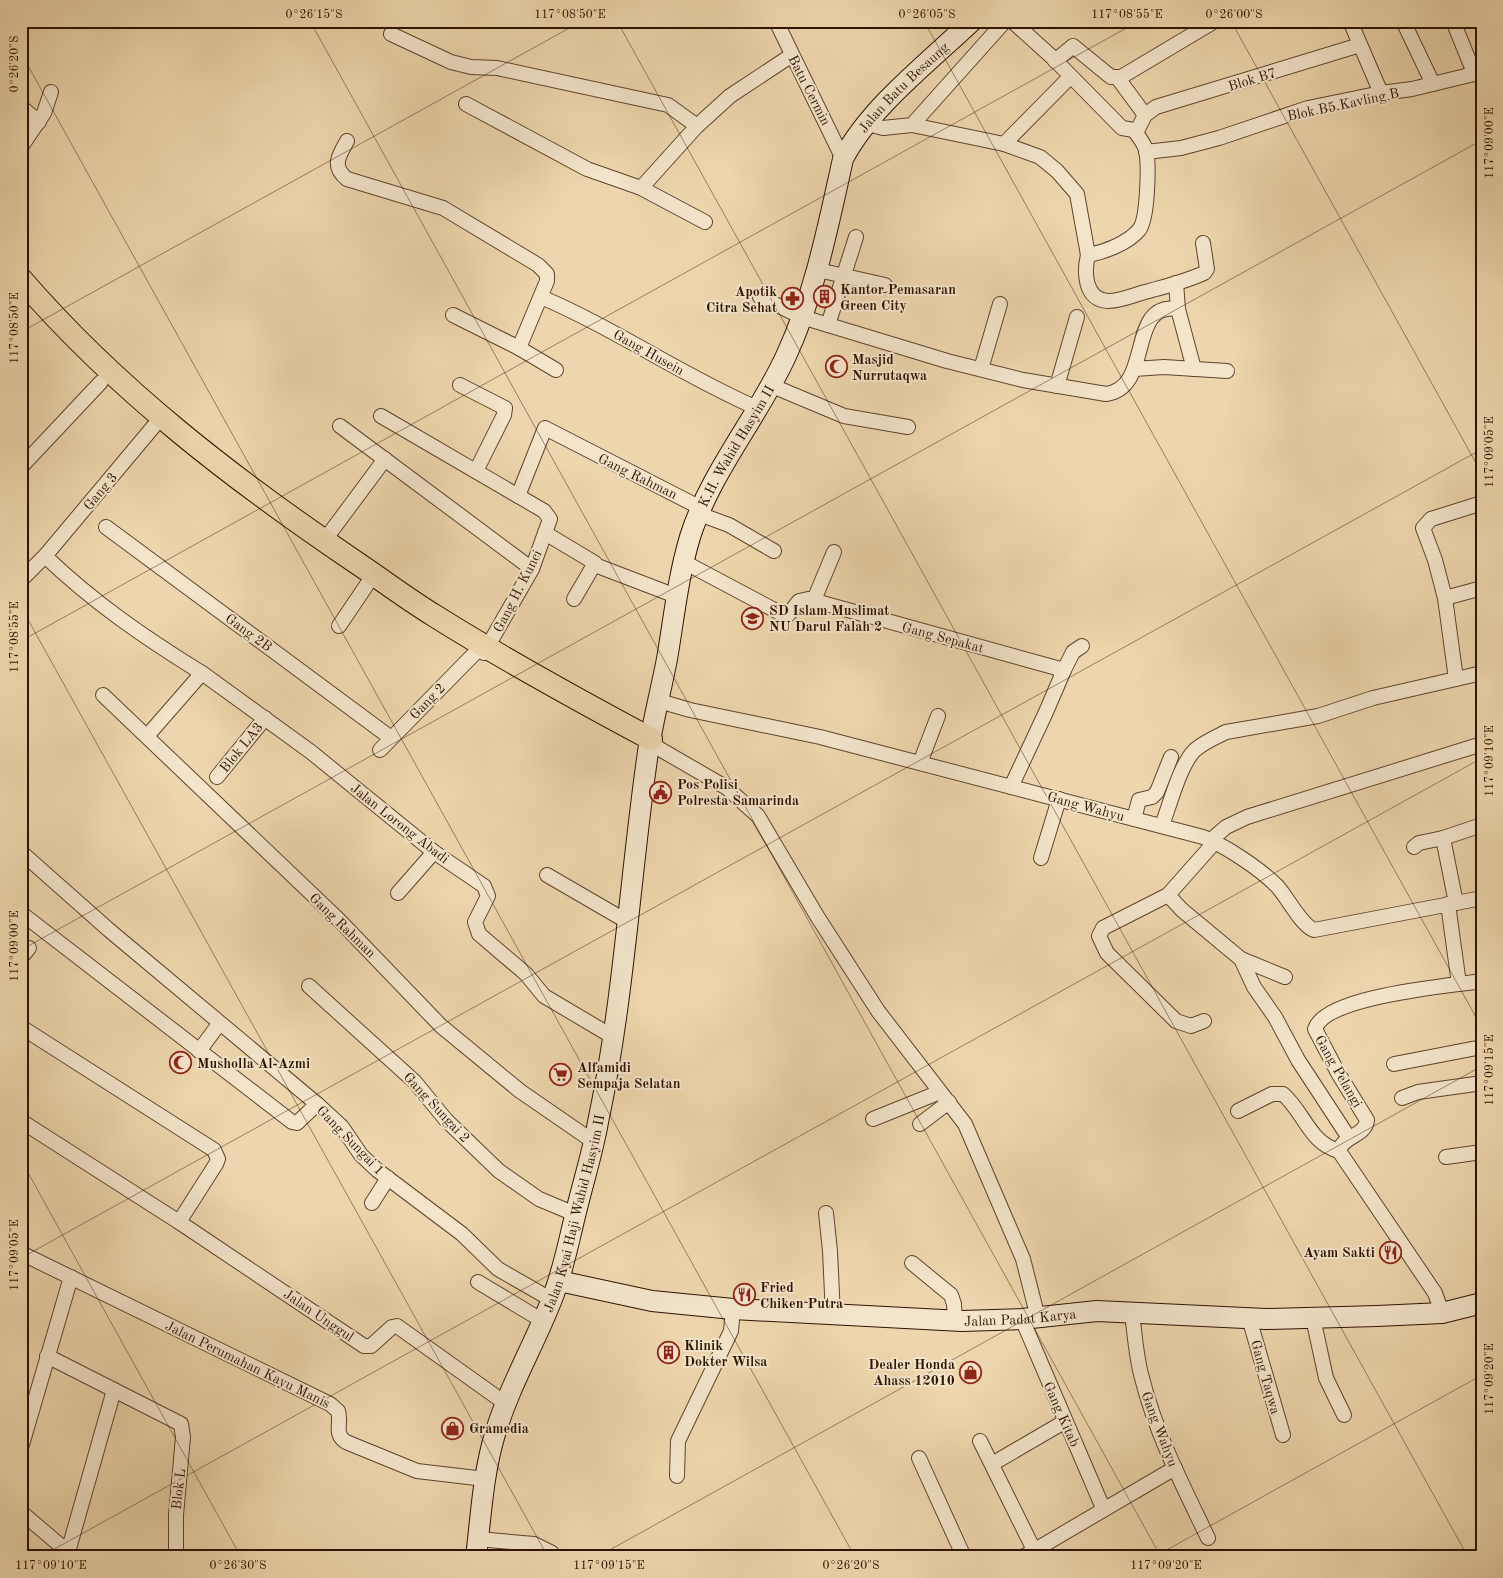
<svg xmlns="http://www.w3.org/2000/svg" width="1503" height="1578" viewBox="0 0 1503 1578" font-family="'Old Standard TT',serif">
  <rect width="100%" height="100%" fill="#edd6ad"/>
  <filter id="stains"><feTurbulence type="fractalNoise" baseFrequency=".004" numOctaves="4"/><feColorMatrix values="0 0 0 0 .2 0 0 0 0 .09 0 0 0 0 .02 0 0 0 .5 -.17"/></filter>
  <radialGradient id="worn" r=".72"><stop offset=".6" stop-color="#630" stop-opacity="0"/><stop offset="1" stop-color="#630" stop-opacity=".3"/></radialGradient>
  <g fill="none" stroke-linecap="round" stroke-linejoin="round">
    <defs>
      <g id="street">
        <path d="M776 21 843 159"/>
        <path d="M1012 21 1052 57 1122 128 1134 130 1138 129 1145 115 1156 107 1360 45"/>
        <path d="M1350 21 1381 93"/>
        <path d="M1403 21 1433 84"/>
        <path d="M1453 21 1474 73"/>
        <path d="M391 34 451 62 471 67 497 68 668 105 697 126"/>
        <path d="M1055 61 1073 46 1111 77H1121L1215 21"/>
        <path d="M1117 77 1145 115"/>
        <path d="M466 104 587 169 641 188 705 222"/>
        <path d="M21 107 39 122"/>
        <path d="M868 124 883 128 912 125 1005 21"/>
        <path d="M912 125 1004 144 1040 157 1057 171 1077 194 1088 255C1105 252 1128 243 1139 230 1148 219 1149 164 1146 150 1144 143 1138 136 1134 130"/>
        <path d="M347 141C339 156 331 166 347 179L443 208 538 265 547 274V281L519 348 453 315"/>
        <path d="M1004 144 1070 77"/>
        <path d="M21 147 44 113 51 92"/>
        <path d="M1146 152 1181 148 1219 138 1308 108 1381 93 1412 89 1482 72"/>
        <path d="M641 188 697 126 730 96 792 55"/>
        <path d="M1088 255C1084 271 1084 300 1108 301 1121 301 1136 294 1149 291 1167 286 1187 281 1204 273L1207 269 1203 243"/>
        <path d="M818 270 885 285"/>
        <path d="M1176 283 1178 309 1194 369"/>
        <path d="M541 297C616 329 683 376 757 408"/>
        <path d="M760 297 802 317 947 361 1023 380 1106 394C1154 388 1126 301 1178 309"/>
        <path d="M828 325 856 237"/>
        <path d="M519 348 556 370"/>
        <path d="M981 369 1000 304"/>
        <path d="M1134 369 1164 367 1227 371"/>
        <path d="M460 385 505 408 504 415 476 471"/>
        <path d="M770 385 844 416 908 427"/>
        <path d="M1057 386 1077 317"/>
        <path d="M381 416 544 511 550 519 532 569 484 653"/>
        <path d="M340 426 532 569"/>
        <path d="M21 467 101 382"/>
        <path d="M518 496 545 428 701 508"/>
        <path d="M699 514 729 525 774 551"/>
        <path d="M106 527 391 738"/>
        <path d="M545 533 595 563 574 599"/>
        <path d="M324 541 385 459"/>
        <path d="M45 556C93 602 145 638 202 673"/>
        <path d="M684 562 780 613 788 615 799 601 808 599 1064 670 1046 712 1011 787"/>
        <path d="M595 565 676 596"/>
        <path d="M21 580 45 556 154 426"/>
        <path d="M1445 598 1482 588"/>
        <path d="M814 600 834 552"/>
        <path d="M339 626 368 583"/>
        <path d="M1064 670 1073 652 1082 646"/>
        <path d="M1456 679 1445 598 1435 560 1423 528 1431 519 1482 503"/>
        <path d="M103 695 338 919 441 1026 520 1091 594 1142"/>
        <path d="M659 701 690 710 820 737 1203 837C1226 846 1260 869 1277 886 1288 898 1301 925 1314 930L1482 898"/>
        <path d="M148 735 202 673 311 752 434 852 484 886 488 896 475 922 479 934 526 974 544 996 615 1038"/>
        <path d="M651 739 658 748 727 788 758 816 817 916 878 1011 965 1124 1023 1259 1038 1318"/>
        <path d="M380 750 475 653"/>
        <path d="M920 763 938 716"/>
        <path d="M217 777 265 718"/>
        <path d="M1134 819 1139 800 1152 797 1157 792 1171 757"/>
        <path d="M1162 825C1170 805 1180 764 1195 750 1204 742 1216 737 1226 732L1318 716 1373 698 1482 673"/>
        <path d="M1211 840 1226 827 1247 817 1482 744"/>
        <path d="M1214 843 1168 895 1182 910 1241 959 1254 987 1275 1017 1298 1060 1349 1138"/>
        <path d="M1414 847 1419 843 1443 838"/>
        <path d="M21 852 109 930 317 1104 342 1127 361 1155 377 1170 462 1234 498 1269 552 1300"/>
        <path d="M1041 858 1059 799"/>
        <path d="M547 875 628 922"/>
        <path d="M398 893 434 852"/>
        <path d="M1168 895 1103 928 1099 936 1107 953 1176 1021 1191 1026 1204 1021"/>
        <path d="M1456 903 1443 838 1482 825"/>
        <path d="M1448 904 1459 984"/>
        <path d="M21 913 292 1122 297 1123 317 1104"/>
        <path d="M21 958 29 948"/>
        <path d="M1241 959 1285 977"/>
        <path d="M309 986 415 1082 446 1120 499 1171 539 1199 575 1214"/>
        <path d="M21 1027 214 1150 218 1159 216 1164 179 1222 364 1346H371L392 1327 397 1326 505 1403"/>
        <path d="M199 1051 219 1024"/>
        <path d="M1394 1064 1482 1047"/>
        <path d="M1402 1098 1418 1092 1482 1083"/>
        <path d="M1238 1111 1272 1094H1283C1304 1112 1310 1144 1339 1151"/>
        <path d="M873 1119 940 1092"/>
        <path d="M21 1121 179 1222"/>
        <path d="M920 1124 949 1102"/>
        <path d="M1446 1157 1482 1152"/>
        <path d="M372 1203 388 1178"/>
        <path d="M826 1213 830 1251 833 1315"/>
        <path d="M21 1253 330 1404 338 1411C342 1423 333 1434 346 1442L417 1471 485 1479"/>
        <path d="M912 1263 951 1295 954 1304 955 1320"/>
        <path d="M478 1282 543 1321"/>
        <path d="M1442 1313 1435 1293 1339 1151C1342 1136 1366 1136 1367 1120L1338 1073 1315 1029C1325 996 1449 986 1482 981"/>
        <path d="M1132 1314C1135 1335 1136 1357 1142 1378 1156 1434 1183 1486 1208 1538"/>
        <path d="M1249 1318 1283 1435"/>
        <path d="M1313 1318 1326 1378 1344 1415"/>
        <path d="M1022 1319 1103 1508"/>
        <path d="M47 1356 181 1424 183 1437 176 1515V1557"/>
        <path d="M980 1441 1034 1550"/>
        <path d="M21 1448 71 1277"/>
        <path d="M919 1458 964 1557"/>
        <path d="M992 1464 1064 1422"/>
        <path d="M677 1476 678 1441 731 1331 733 1309"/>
        <path d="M21 1512 68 1552 114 1390"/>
        <path d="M478 1539 534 1544 552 1553"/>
        <path d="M1023 1557 1175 1468"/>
      </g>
      <g id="secondary">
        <path id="s1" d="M559 1281 652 1301 733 1309 962 1321 1022 1319 1097 1311 1266 1319 1377 1316 1442 1313 1482 1303"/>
        <path id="s2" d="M476 1557C481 1516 483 1474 495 1434 509 1387 534 1345 552 1299 564 1269 569 1239 577 1208 584 1179 593 1151 598 1122 624 1000 630 876 648 752 653 721 661 690 667 659 674 618 678 577 690 537 710 473 758 417 786 356 815 293 828 227 843 159 869 108 930 61 972 21"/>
      </g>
      <path id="primary" d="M21 279C117 390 233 479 354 561 381 579 407 599 435 616 505 660 578 700 651 739"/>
    </defs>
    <!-- street casing -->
    <use href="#street" stroke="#5e442b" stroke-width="16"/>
    <!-- secondary casing -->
    <use href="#secondary" stroke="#2e1300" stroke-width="22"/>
    <!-- primary casing -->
    <use href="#primary" stroke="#2e1300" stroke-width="24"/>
    <!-- street -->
    <use href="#street" stroke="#f3e4ca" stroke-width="14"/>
    <!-- secondary -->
    <use href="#secondary" stroke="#f3e4ca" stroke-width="20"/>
    <!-- primary -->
    <use href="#primary" stroke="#edd6ad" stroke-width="22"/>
  </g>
  <!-- ticks -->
  <path fill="none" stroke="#2e1300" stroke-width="1" stroke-opacity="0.45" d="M310 21 1161 1557M617 21 1468 1557M924 21 1482 1028M1231 21 1482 474M21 23 24 21M21 53 855 1557M21 332 582 21M21 607 548 1557M21 641 1139 21M21 950 1482 140M21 1160 241 1557M21 1258 1482 449M40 1557 1482 758M597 1557 1482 1066M1154 1557 1482 1375"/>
  <!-- icons -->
  <defs>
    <symbol id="building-ring" viewBox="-11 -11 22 22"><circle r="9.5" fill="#f3e4ca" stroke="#8f2418" stroke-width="1.5"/><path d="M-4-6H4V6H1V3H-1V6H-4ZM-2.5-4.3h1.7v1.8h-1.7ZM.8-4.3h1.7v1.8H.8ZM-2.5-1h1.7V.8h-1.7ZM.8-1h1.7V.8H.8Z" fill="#8f2418"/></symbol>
    <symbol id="pharmacy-ring" viewBox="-11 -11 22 22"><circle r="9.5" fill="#f3e4ca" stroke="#8f2418" stroke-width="1.5"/><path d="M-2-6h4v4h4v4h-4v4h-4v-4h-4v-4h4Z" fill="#8f2418"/></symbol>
    <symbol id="mosque-ring" viewBox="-11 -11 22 22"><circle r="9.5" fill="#f3e4ca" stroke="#8f2418" stroke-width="1.5"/><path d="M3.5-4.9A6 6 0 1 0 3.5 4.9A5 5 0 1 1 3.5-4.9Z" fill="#8f2418"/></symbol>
    <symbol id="school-ring" viewBox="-11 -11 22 22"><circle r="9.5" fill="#f3e4ca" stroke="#8f2418" stroke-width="1.5"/><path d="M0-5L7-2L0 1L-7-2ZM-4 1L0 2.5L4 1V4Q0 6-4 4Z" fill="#8f2418"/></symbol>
    <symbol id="civic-ring" viewBox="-11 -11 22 22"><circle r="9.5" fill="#f3e4ca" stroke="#8f2418" stroke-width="1.5"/><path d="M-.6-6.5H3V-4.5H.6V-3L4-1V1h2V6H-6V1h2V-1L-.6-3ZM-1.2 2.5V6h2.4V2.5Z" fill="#8f2418"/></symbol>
    <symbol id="supermarket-ring" viewBox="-11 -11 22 22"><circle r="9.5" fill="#f3e4ca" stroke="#8f2418" stroke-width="1.5"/><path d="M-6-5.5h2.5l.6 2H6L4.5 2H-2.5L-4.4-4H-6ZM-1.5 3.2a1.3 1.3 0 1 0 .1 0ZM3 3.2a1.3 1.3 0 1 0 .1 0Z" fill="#8f2418"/></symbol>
    <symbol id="restaurant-ring" viewBox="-11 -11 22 22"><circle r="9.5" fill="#f3e4ca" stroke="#8f2418" stroke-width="1.5"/><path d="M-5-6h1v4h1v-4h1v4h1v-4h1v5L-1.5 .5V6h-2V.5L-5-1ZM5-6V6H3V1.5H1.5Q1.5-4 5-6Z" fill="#8f2418"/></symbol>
    <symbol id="shop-ring" viewBox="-11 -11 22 22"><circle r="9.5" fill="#f3e4ca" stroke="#8f2418" stroke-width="1.5"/><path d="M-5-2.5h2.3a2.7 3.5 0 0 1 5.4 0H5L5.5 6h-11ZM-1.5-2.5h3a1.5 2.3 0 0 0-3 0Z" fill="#8f2418"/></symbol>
  </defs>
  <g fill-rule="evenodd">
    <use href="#building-ring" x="812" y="284" width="25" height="25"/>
    <use href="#pharmacy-ring" x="780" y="286" width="25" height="25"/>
    <use href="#mosque-ring" x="824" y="354" width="25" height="25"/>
    <use href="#school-ring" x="740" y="606" width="25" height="25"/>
    <use href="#civic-ring" x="648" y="780" width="25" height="25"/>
    <use href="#mosque-ring" x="168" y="1050" width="25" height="25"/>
    <use href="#supermarket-ring" x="548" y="1062" width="25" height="25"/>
    <use href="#restaurant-ring" x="1378" y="1240" width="25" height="25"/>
    <use href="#restaurant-ring" x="732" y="1282" width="25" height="25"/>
    <use href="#building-ring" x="656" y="1340" width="25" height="25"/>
    <use href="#shop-ring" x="958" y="1360" width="25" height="25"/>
    <use href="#shop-ring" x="440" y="1416" width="25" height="25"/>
  </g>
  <g text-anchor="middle" stroke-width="4" stroke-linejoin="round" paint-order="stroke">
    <!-- street labels -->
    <g font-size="14" fill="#2e1300" stroke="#f3e4ca">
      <text transform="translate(1252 79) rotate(-17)" y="5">Blok B7</text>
      <text dy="5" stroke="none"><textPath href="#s2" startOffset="1552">Jalan Batu Besaung</textPath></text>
      <text transform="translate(810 90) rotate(63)" y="5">Batu Cermin</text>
      <text transform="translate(1343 104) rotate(-12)" y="5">Blok B5 Kavling B</text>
      <text transform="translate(649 352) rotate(29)" y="5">Gang Husein</text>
      <text dy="5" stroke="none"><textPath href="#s2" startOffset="1149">K.H. Wahid Hasyim II</textPath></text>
      <text transform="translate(638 476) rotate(26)" y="5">Gang Rahman</text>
      <text transform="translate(100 491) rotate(-50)" y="5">Gang 3</text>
      <text transform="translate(517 591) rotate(-63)" y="5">Gang H. Kunci</text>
      <text transform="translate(249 632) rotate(36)" y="5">Gang 2B</text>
      <text transform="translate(943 637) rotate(15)" y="5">Gang Sepakat</text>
      <text transform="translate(427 701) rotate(-46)" y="5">Gang 2</text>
      <text transform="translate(241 747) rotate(-51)" y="5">Blok LA3</text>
      <text transform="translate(1086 806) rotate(15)" y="5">Gang Wahyu</text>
      <text transform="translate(400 823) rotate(38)" y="5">Jalan Lorong Abadi</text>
      <text transform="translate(343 925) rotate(44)" y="5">Gang Rahman</text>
      <text transform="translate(1339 1071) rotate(60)" y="5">Gang Pelangi</text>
      <text transform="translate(437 1107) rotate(47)" y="5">Gang Sungai 2</text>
      <text transform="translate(351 1140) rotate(46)" y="5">Gang Sungai 1</text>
      <text dy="5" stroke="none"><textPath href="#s2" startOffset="360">Jalan Kyai Haji Wahid Hasyim II</textPath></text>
      <text transform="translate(319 1315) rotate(34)" y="5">Jalan Unggul</text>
      <text dy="5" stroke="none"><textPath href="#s1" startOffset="464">Jalan Padat Karya</textPath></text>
      <text transform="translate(248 1364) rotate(26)" y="5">Jalan Perumahan Kayu Manis</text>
      <text transform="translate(1266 1377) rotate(74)" y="5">Gang Taqwa</text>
      <text transform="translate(1062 1414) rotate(66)" y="5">Gang Kitab</text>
      <text transform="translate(1160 1429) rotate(69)" y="5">Gang Wahyu</text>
      <text transform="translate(178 1489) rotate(-84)" y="5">Blok L</text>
    </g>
    <!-- poi labels -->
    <g font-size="14" font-weight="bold" fill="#2e1300" stroke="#f3e4ca" text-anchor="start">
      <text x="840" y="294">Kantor Pemasaran<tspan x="840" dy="16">Green City</tspan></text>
      <text x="777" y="296" text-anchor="end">Apotik<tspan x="777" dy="16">Citra Sehat</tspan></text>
      <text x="852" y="364">Masjid<tspan x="852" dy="16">Nurrutaqwa</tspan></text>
      <text x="769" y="615">SD Islam Muslimat<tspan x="769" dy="16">NU Darul Falah 2</tspan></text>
      <text x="677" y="789">Pos Polisi<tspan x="677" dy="16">Polresta Samarinda</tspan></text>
      <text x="197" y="1068">Musholla Al-Azmi</text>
      <text x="577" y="1072">Alfamidi<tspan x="577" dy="16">Sempaja Selatan</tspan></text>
      <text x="1375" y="1257" text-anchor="end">Ayam Sakti</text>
      <text x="760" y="1292">Fried<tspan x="760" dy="16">Chiken Putra</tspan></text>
      <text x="684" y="1350">Klinik<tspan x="684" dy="16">Dokter Wilsa</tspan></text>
      <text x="955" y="1369" text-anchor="end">Dealer Honda<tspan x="955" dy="16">Ahass 12010</tspan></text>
      <text x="469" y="1433">Gramedia</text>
    </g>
  </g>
  <!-- margin -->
  <rect width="1503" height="1578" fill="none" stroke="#edd6ad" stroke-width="55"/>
  <rect x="28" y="28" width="1448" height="1522" fill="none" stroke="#2e1300" stroke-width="2"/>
  <g font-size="12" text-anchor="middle" fill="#2e1300">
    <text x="314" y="18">0°26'15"S</text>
    <text x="570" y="18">117°08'50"E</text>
    <text x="927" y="18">0°26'05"S</text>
    <text x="1127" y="18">117°08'55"E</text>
    <text x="1234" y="18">0°26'00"S</text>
    <text transform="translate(14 64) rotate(-90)" y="4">0°26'20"S</text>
    <text transform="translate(1489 143) rotate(-90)" y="4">117°09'00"E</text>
    <text transform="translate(14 328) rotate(-90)" y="4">117°08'50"E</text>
    <text transform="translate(1489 452) rotate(-90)" y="4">117°09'05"E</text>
    <text transform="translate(14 637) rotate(-90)" y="4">117°08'55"E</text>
    <text transform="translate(1489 761) rotate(-90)" y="4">117°09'10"E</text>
    <text transform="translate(14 946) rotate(-90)" y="4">117°09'00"E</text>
    <text transform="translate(1489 1070) rotate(-90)" y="4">117°09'15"E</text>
    <text transform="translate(14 1255) rotate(-90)" y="4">117°09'05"E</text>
    <text transform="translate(1489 1379) rotate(-90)" y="4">117°09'20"E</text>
    <text x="51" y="1569">117°09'10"E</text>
    <text x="238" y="1569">0°26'30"S</text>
    <text x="609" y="1569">117°09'15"E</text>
    <text x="851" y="1569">0°26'20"S</text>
    <text x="1166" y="1569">117°09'20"E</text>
  </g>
  <rect width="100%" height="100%" filter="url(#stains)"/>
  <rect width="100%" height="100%" fill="url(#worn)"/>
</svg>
